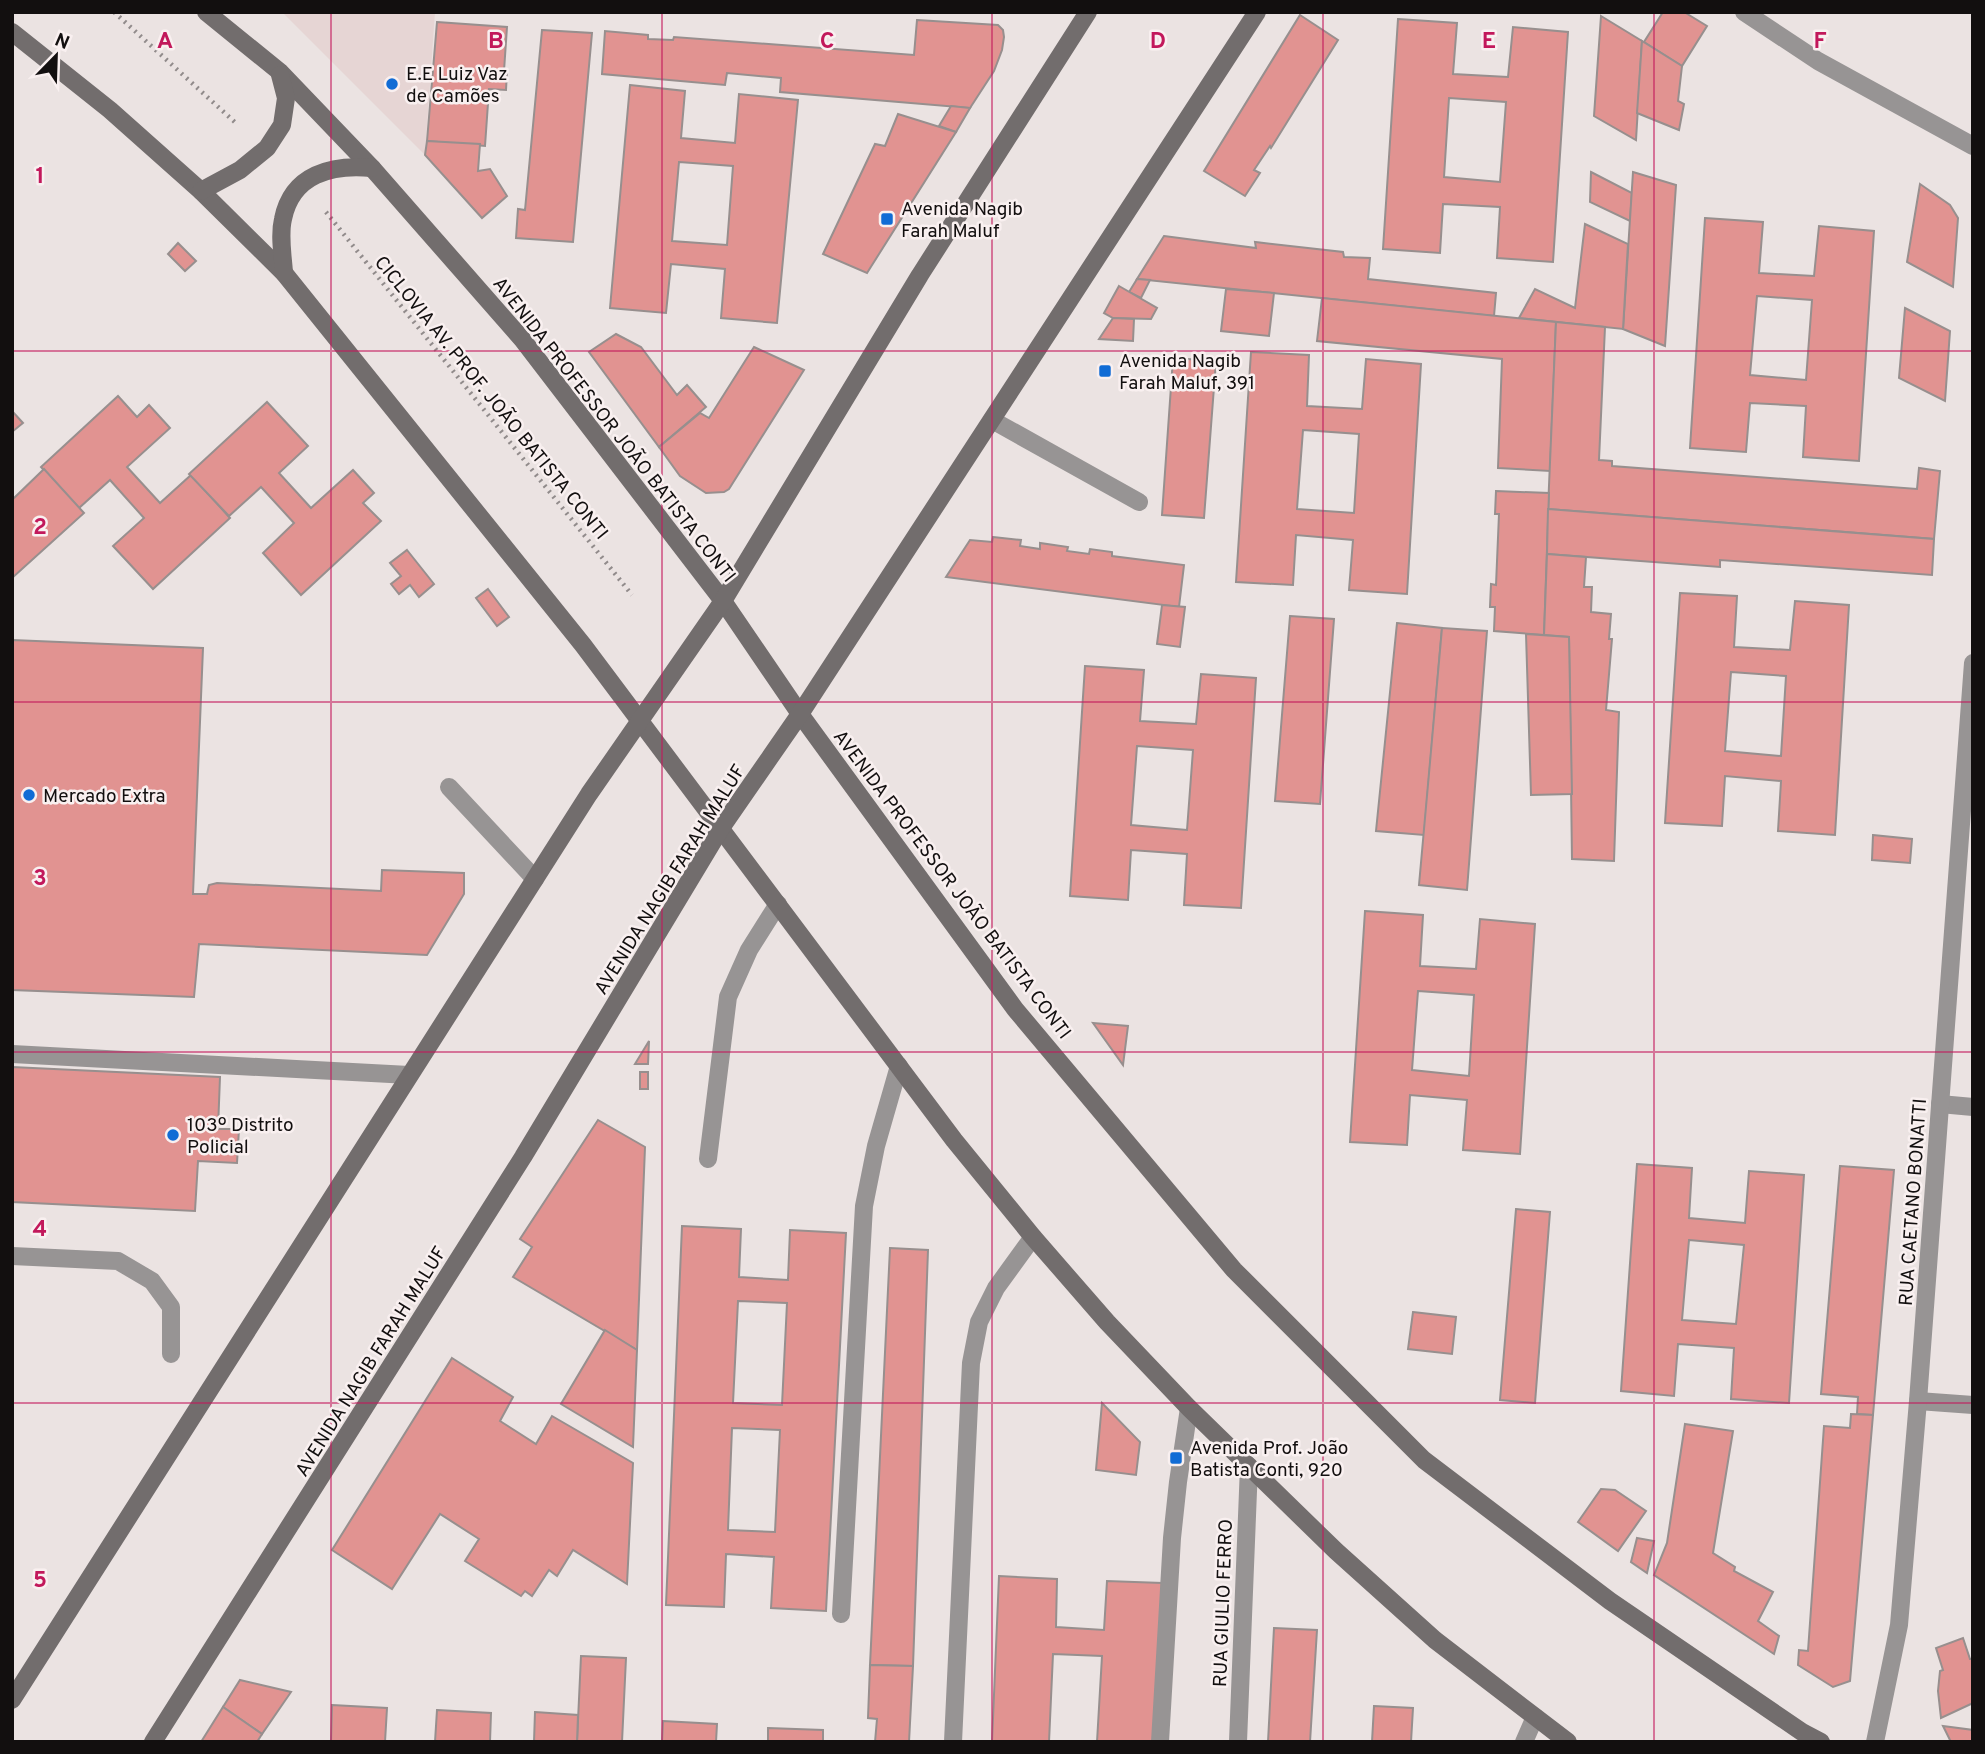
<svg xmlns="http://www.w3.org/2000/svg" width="1985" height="1754" viewBox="0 0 1985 1754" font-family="Overpass,sans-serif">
  <rect width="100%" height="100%" fill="#ebe3e2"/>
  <!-- built -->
  <path fill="#e6d5d4" d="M282 12H435L425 155Z"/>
  <!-- building -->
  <g fill="#e19391" stroke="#978f8e" stroke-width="2" fill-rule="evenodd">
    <path d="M1663 12H1684L1707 26 1682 66 1644 42Z"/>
    <path d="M1300 15 1338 40 1271 148 1270 146 1254 170 1260 173 1245 196 1204 171Z"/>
    <path d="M1601 16 1642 41 1636 140 1594 116Z"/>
    <path d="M1398 19 1457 23 1453 74 1508 77 1513 27 1568 32 1553 262 1497 258 1500 207 1443 204 1440 253 1383 249ZM1449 98 1506 102 1500 182 1444 177Z"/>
    <path d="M917 20 998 25 1003 30 1004 37 1002 50 994 71 970 108 780 92 781 78 727 73 725 85 602 74 605 31 648 35V39L673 40 674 37 914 55Z"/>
    <path d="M437 22 507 27 504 71H507L506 90 489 89 485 146 427 141Z"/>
    <path d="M542 30 592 33 573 242 516 238 518 209 525 210Z"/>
    <path d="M1642 41 1682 66 1678 101 1684 104 1679 130 1637 113Z"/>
    <path d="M630 85 685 91 681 138 735 143 739 94 798 100 777 323 721 318 725 269 671 264 666 313 610 308ZM679 162 733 166 727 245 672 241Z"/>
    <path d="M951 106 970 108 956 132 939 126Z"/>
    <path d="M898 114 956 132 867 273 823 254 875 144 885 146Z"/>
    <path d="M427 141 480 144 478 171 490 169 507 196 482 218 425 155Z"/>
    <path d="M1591 172 1632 193 1630 221 1590 202Z"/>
    <path d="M1633 172 1676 185 1665 346 1623 329Z"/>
    <path d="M1920 184 1950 205 1958 218 1953 287 1907 262Z"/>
    <path d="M1705 218 1763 222 1759 273 1814 276 1819 226 1874 231 1859 461 1803 457 1806 406 1750 403 1746 452 1690 448ZM1757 296 1812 300 1806 380 1750 375Z"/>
    <path d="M1585 224 1628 244 1623 329 1519 318 1535 289 1575 308Z"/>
    <path d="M1164 236 1256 248 1255 242 1343 252 1344 257 1370 258 1368 279 1496 293 1494 316 1137 279Z"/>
    <path d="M178 243 196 261 185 271 168 254Z"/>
    <path d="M1137 279 1150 280 1141 298 1129 292Z"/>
    <path d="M1119 286 1157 308 1151 319 1113 318 1104 313Z"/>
    <path d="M1226 289 1274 293 1269 336 1221 331Z"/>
    <path d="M1322 298 1556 322 1550 471 1498 468 1502 359 1317 341Z"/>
    <path d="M1905 308 1950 331 1945 401 1899 378Z"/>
    <path d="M1113 318 1134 319 1133 341 1099 339Z"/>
    <path d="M1556 322 1605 327 1599 460 1612 461V466L1917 489 1919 468 1940 471 1934 539 1548 509Z"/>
    <path d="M616 334 641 347 677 395 687 385 706 407 659 447 589 352Z"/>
    <path d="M754 347 804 370 729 489 724 492 706 493 680 476 659 447 700 413 709 418Z"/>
    <path d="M1251 352 1309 355 1307 406 1362 409 1366 359 1421 364 1407 594 1349 590 1353 540 1296 535 1293 585 1236 582ZM1303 430 1359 434 1354 513 1297 509Z"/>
    <path d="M1173 358 1216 361 1204 518 1162 515Z"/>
    <path d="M118 396 137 417 149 405 170 428 127 467 160 503 191 475 230 518 153 589 113 546 144 518 110 480 79 508 41 467Z"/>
    <path d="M267 402 308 446 279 473 311 508 353 470 374 493 363 503 381 521 301 595 263 553 294 523 261 487 229 516 189 474Z"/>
    <path d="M12 411 23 423 12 432Z"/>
    <path d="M44 469 84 513 12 578V496L14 498Z"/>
    <path d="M1496 491 1549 493 1544 635 1494 631 1495 607H1490L1491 584 1496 585 1499 514H1495Z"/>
    <path d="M1548 509 1934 539 1932 575 1720 560V567L1547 554Z"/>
    <path d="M993 537 1021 540 1020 546 1040 549V543L1068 547 1067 551 1089 554 1090 549 1112 552V556L1184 565 1179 607 946 577 970 540 992 542Z"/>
    <path d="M407 550 434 584 419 597 410 585 399 594 391 584 401 576 390 563Z"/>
    <path d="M1547 554 1586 557 1584 587H1592L1591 612 1611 614 1609 639H1612L1606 710 1619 712 1614 861 1572 859 1569 637 1544 635Z"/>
    <path d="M488 589 509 617 497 626 476 598Z"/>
    <path d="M1680 593 1737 596 1734 647 1790 650 1795 601 1849 605 1835 835 1778 831 1781 781 1725 776 1722 826 1665 823ZM1731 672 1786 676 1781 756 1725 751Z"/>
    <path d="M1162 605 1185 607 1180 647 1157 644Z"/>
    <path d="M1290 616 1334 619 1320 804 1275 801Z"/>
    <path d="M1397 623 1442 628 1424 835 1376 831Z"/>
    <path d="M1442 628 1487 631 1467 890 1419 885Z"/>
    <path d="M1526 634 1569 637 1572 794 1531 795Z"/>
    <path d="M12 640 203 648 193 894H207L209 885 217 883 381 891 382 870 464 873V894L427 955 199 944 194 997 12 990Z"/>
    <path d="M1085 666 1144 670 1140 721 1196 724 1201 674 1256 678 1241 908 1184 905 1187 854 1131 850 1128 900 1070 896ZM1137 746 1193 750 1187 830 1131 825Z"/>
    <path d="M1873 835 1912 839 1910 863 1872 860Z"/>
    <path d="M1365 911 1423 915 1420 966 1476 969 1480 919 1535 924 1520 1154 1463 1150 1467 1100 1410 1095 1407 1145 1350 1142ZM1418 991 1474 995 1469 1076 1412 1070Z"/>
    <path d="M1093 1023 1128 1026 1123 1065Z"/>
    <path d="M649 1041 648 1064H635Z"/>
    <path d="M12 1067 220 1077 218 1129H239L237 1163 198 1161 195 1211 12 1202Z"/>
    <rect x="640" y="1072" width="8" height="17"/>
    <path d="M598 1120 645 1147 637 1350 513 1277 532 1247 520 1239Z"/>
    <path d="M1637 1164 1692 1168 1689 1218 1745 1223 1749 1171 1804 1175 1789 1403 1731 1399 1734 1348 1678 1344 1674 1396 1621 1391ZM1689 1240 1744 1245 1736 1324 1682 1320Z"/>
    <path d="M1840 1166 1894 1170 1873 1415 1857 1414 1858 1397 1821 1394Z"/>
    <path d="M1516 1209 1550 1212 1535 1403 1500 1400Z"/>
    <path d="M682 1226 741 1229 739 1277 788 1280 790 1230 846 1233 826 1611 771 1608 774 1557 726 1554 724 1607 666 1605ZM738 1301 787 1303 782 1405 733 1403ZM732 1428 780 1430 775 1532 728 1530Z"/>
    <path d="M890 1248 928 1250 913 1666 870 1665Z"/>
    <path d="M1413 1312 1456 1317 1452 1354 1408 1349Z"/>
    <path d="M605 1330 637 1350 633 1447 561 1404Z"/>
    <path d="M452 1358 513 1397 500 1421 536 1444 552 1416 633 1463 627 1584 573 1550 557 1576 549 1570 532 1596 525 1591 521 1596 465 1561 479 1539 440 1514 392 1589 332 1550Z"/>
    <path d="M1102 1403 1140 1442 1136 1475 1096 1470Z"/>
    <path d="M1851 1414 1873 1415 1850 1681 1833 1687 1798 1665 1799 1650 1808 1651 1824 1426 1850 1428Z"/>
    <path d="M1685 1424 1733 1431 1713 1553 1735 1567 1734 1571 1773 1592 1758 1621 1779 1636 1774 1654 1654 1575 1667 1543Z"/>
    <path d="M1601 1489 1615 1490 1646 1511 1618 1551 1578 1522Z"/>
    <path d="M1637 1538 1654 1541 1647 1573 1631 1562Z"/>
    <path d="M999 1576 1057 1579 1056 1627 1104 1630 1107 1581 1162 1583 1154 1742H1097L1102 1656 1053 1654 1049 1742H992Z"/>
    <path d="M1274 1628 1317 1630 1310 1742H1268Z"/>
    <path d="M1963 1638 1970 1659H1973V1703L1941 1718 1938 1691 1940 1671 1943 1670 1936 1648Z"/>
    <path d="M581 1656 626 1658 622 1742H577Z"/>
    <path d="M870 1665 913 1666 909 1742H875L877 1719 868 1718Z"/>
    <path d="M240 1680 291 1692 262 1734 223 1707Z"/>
    <path d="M332 1705 387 1708 385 1742H331Z"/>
    <path d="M1374 1706 1413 1708 1411 1742H1372Z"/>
    <path d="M223 1707 262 1734 257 1742H201Z"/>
    <path d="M437 1710 491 1713 490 1742H435Z"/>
    <path d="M535 1712 578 1715 577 1742H534Z"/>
    <path d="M663 1721 717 1724 716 1742H662Z"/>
    <path d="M1943 1726 1973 1730V1742H1951Z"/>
    <path d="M768 1728 823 1730V1742H768Z"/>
  </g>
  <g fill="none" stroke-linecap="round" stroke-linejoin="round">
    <!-- path -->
    <g stroke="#918b8b" stroke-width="4.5" stroke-dasharray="2 5" stroke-linecap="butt">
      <path d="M114 12 238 125"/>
      <path d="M326 212 632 595"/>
    </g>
    <!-- service -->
    <g stroke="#979494" stroke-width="18">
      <path d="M992 420 1139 502"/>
      <path d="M449 787 535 879"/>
      <path d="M12 1054 409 1075"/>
      <path d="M708 1159 728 997 749 950 778 904"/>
      <path d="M12 1256 118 1261 152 1281 171 1307V1354"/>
      <path d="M841 1614 864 1206 876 1146 899 1066"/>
      <path d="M953 1742 971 1363 979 1322 996 1288 1033 1237"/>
      <path d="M1160 1742 1172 1538 1178 1482 1189 1408"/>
      <path d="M1524 1742 1535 1717"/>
    </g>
    <!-- minor -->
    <g stroke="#979494" stroke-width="18">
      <path d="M1940 1104 1973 1107"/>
      <path d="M1918 1401 1973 1405"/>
      <path d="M1238 1742 1249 1466"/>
      <path d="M1875 1742 1899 1625 1918 1401 1973 663"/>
    </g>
    <!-- tertiary -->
    <path stroke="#979494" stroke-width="18" d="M1744 12 1818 61 1973 146"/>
    <!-- secondary -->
    <g stroke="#726d6d" stroke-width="18">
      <path d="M206 12 280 72 372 168 522 339 723 601 800 714 1015 1009 1234 1270 1424 1460 1610 1601 1802 1732 1821 1742"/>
      <path d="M12 32 110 110 201 191 284 273 583 645 954 1140 1033 1237 1107 1322 1189 1408 1336 1551 1435 1640 1568 1742"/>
      <path d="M201 191 240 170 267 148 282 125 286 98 280 75"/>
      <path d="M284 273C283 256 279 236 283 219 292 174 332 164 372 168"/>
      <path d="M12 1700 589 794 723 601 920 275 1088 12"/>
      <path d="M153 1742 523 1157 721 828 800 714 1257 12"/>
    </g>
  </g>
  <!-- grid -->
  <path fill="none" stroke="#c2185b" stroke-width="2" stroke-opacity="0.55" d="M331 12V1742M662 12V1742M992 12V1742M1323 12V1742M1654 12V1742M12 351H1973M12 702H1973M12 1052H1973M12 1403H1973"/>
  <!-- markers -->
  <g fill="#116cd5" stroke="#f9f0f0" stroke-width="2.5">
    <circle cx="392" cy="84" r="7"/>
    <rect x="880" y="212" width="14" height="14" rx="3.5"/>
    <rect x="1098" y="364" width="14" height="14" rx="3.5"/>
    <circle cx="29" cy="795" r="7"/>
    <circle cx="173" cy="1135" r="7"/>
    <rect x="1169" y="1451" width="14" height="14" rx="3.5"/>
  </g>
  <g text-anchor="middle" stroke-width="5" stroke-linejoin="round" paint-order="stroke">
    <!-- poi labels -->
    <g font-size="19" fill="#120f0f" stroke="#f9f0f0" text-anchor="start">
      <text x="406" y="80">E.E Luiz Vaz<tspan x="406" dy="22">de Camões</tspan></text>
      <text x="901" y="215">Avenida Nagib<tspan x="901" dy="22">Farah Maluf</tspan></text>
      <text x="1119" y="367">Avenida Nagib<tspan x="1119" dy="22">Farah Maluf, 391</tspan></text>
      <text x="43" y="802">Mercado Extra</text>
      <text x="187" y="1131">103º Distrito<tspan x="187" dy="22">Policial</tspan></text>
      <text x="1190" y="1454">Avenida Prof. João<tspan x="1190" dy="22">Batista Conti, 920</tspan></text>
    </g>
    <!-- street labels -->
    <g font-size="19" fill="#120f0f" stroke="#f9f0f0">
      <text transform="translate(492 397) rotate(51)" y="7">CICLOVIA AV. PROF. JOÃO BATISTA CONTI</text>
      <text transform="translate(615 429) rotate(52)" y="7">AVENIDA PROFESSOR JOÃO BATISTA CONTI</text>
      <text transform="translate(669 879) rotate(-58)" y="7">AVENIDA NAGIB FARAH MALUF</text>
      <text transform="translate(953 884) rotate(53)" y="7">AVENIDA PROFESSOR JOÃO BATISTA CONTI</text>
      <text transform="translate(1912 1202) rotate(-86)" y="7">RUA CAETANO BONATTI</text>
      <text transform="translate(370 1361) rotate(-58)" y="7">AVENIDA NAGIB FARAH MALUF</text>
      <text transform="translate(1222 1603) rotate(-88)" y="7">RUA GIULIO FERRO</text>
    </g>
  </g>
  <g font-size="23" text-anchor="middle" font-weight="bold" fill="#c2185b" stroke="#f9f0f0" stroke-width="5" stroke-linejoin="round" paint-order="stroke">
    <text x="165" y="48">A</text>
    <text x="496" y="48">B</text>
    <text x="827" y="48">C</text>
    <text x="1158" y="48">D</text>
    <text x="1489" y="48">E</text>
    <text x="1820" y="48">F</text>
    <text x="40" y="183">1</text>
    <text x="40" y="534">2</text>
    <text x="40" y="885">3</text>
    <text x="40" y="1236">4</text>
    <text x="40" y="1587">5</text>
  </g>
  <!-- border -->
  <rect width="1985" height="1754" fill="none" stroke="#120f0f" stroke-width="28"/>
  <!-- north arrow -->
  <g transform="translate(56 56) rotate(23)" stroke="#f9f0f0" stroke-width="5" paint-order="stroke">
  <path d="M0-5L12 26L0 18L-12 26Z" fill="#120f0f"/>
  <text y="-10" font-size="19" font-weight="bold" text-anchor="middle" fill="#120f0f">N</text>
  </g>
</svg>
